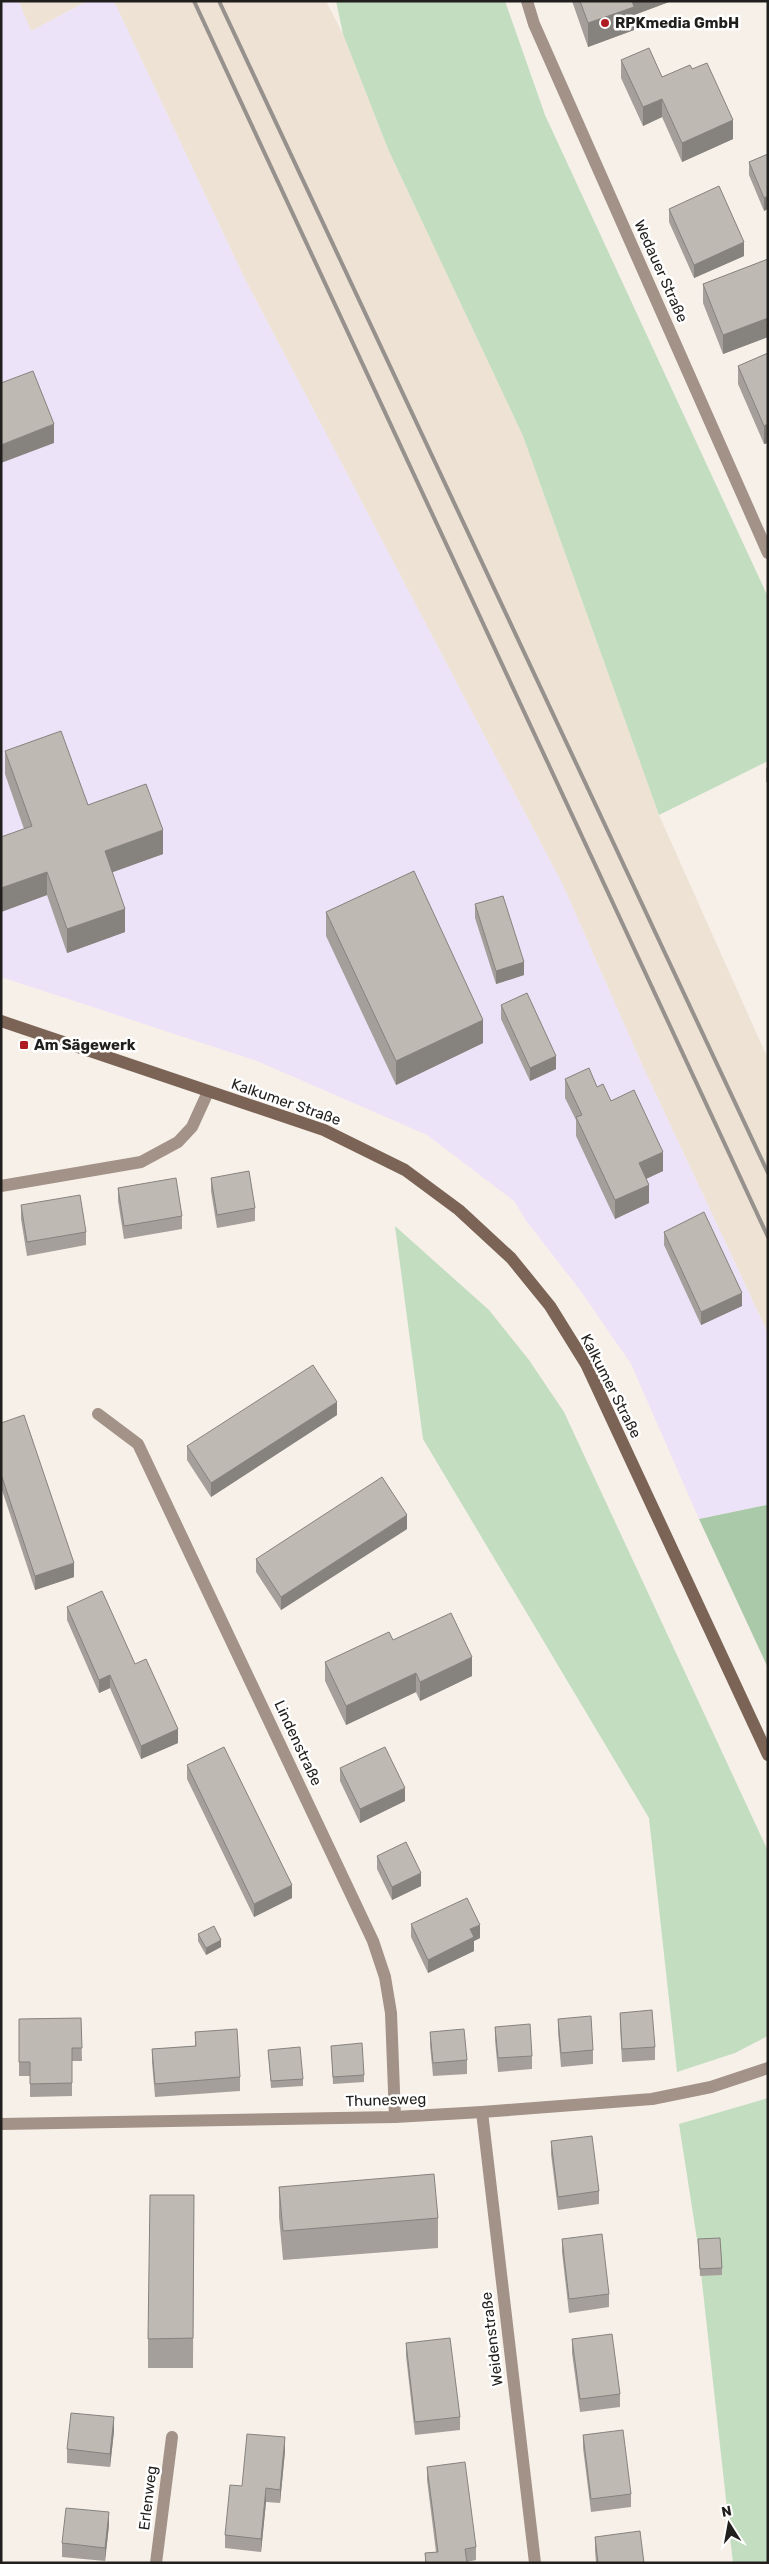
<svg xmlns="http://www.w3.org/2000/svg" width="769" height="2564" viewBox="0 0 769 2564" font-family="Rubik,sans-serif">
  <rect width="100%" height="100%" fill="#f7f0e9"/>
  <!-- commercial -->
  <path fill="#ece3f8" d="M1 1H19L31 31 87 1H114L244 277 563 885 641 1062 768 1333 767 1505 699 1519 631 1364 580 1290 527 1222 514 1201 427 1135 257 1061 1 977Z"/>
  <!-- built -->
  <g fill="#eee2d5">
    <path d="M19 1H87L31 31Z"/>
    <path d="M114 1H326L343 34 388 149 523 436 659 815 768 1059V1333L641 1062 563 885 244 277Z"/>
  </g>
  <!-- green -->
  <g fill="#c3ddc1">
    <path d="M336 1H505L545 115 768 597V761L659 815 523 436 388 149 343 34Z"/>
    <path d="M395 1226 489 1310 529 1360 564 1412 768 1851V2036L735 2053 677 2072 649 1818 423 1439Z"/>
    <path d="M768 2098V2563H733L698 2246 679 2124Z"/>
  </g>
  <!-- forest -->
  <path fill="#aac9a9" d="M767 1505 768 1506V1668L699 1519Z"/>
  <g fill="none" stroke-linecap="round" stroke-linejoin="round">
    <!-- street -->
    <g stroke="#a29287" stroke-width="12">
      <path d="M527 1 534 24 768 553"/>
      <path d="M1 1186 141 1162 178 1142 192 1127 208 1092"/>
      <path d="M98 1414 138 1444 373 1941 385 1977 391 2013 395 2117"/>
      <path d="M482 2112 535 2563"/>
      <path d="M1 2124 395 2117 482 2112 652 2099 711 2087 768 2068"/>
      <path d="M156 2563 172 2437"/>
    </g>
    <!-- secondary -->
    <path stroke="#7b6455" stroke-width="12" d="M1 1021 324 1130 405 1170 459 1210 511 1258 550 1306 586 1364 768 1755"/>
    <!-- rail -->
    <g stroke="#96918c" stroke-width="4">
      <path d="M194 1 768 1237"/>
      <path d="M219 1 768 1173"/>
    </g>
  </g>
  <!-- wall -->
  <g fill="#a49f9a">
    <path d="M572 1H669V2L634 15V30L588 47Z"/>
    <path d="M621 60 662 77 692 69 733 139 682 162 662 117 643 126 621 78Z"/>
    <path d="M768 154 764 211 749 175V162Z"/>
    <path d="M669 209 744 256 694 278 669 222Z"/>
    <path d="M768 259V337L723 354 703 303V284Z"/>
    <path d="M768 353V443L764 444 738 384V366Z"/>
    <path d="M5 751 163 854 112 872 125 932 67 953 47 895 1 912V837L24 829 5 774Z"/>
    <path d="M768 767V785L766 781V768Z"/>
    <path d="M475 904 524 975 496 984 475 918Z"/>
    <path d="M326 912 483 1043 396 1085 326 936Z"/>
    <path d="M501 1005 556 1069 530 1081 501 1019Z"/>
    <path d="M565 1079 597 1087 611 1101 663 1171 646 1179 649 1203 615 1219 576 1136V1120L565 1098Z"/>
    <path d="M211 1178 255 1208V1221L217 1228 211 1191Z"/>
    <path d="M118 1188 182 1216V1229L124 1239 118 1201Z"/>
    <path d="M21 1205 86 1232V1245L27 1256 21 1219Z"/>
    <path d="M664 1232 742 1306 701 1325 664 1245Z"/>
    <path d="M337 1415 211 1497 187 1460V1446Z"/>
    <path d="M1 1423 74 1577 35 1590 1 1487Z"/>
    <path d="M407 1529 281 1610 256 1572V1559Z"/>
    <path d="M67 1607 135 1664 178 1743 141 1759 110 1688 99 1693 67 1620Z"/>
    <path d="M393 1640 472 1676 420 1701 416 1692 346 1725 325 1681V1662Z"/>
    <path d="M187 1765 292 1898 254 1917 187 1779Z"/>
    <path d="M340 1768 405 1801 360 1823 340 1781Z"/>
    <path d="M377 1856 421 1886 392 1900 377 1869Z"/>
    <path d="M411 1924 480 1938 474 1941V1951L428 1973 411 1937Z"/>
    <path d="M198 1934 221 1947 206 1955 198 1941Z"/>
    <path d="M620 2013 655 2047V2060L622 2062 620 2026Z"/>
    <path d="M81 2018 82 2061H72V2096L30 2097V2076H19V2019Z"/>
    <path d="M558 2019 593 2050V2064L561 2067 558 2032Z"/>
    <path d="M495 2027 532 2056V2069L498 2072 495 2040Z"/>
    <path d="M195 2032 240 2077V2091L155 2097 152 2062V2049L195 2046Z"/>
    <path d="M430 2032 467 2060V2074L433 2076 430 2045Z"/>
    <path d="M331 2046 364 2075V2082L333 2084Z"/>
    <path d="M268 2050 303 2079V2086L271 2088Z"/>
    <path d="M551 2141 599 2191V2204L558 2210 551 2154Z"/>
    <path d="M279 2187 438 2218V2248L283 2260 279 2217Z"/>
    <path d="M194 2195 193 2368H148V2339Z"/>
    <path d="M562 2239 609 2294V2307L569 2313 562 2252Z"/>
    <path d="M698 2239 722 2268V2275L700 2276Z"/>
    <path d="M572 2339 620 2394V2407L580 2412 572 2353Z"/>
    <path d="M406 2343 460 2417V2430L415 2435 406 2356Z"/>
    <path d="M114 2431 110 2467 67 2463V2449Z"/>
    <path d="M583 2435 631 2494V2507L591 2512 583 2448Z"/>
    <path d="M285 2451 280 2503 266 2502 261 2552 225 2548V2535L242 2486Z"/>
    <path d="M427 2467 476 2547V2560L467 2562V2563H425V2553L436 2552 427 2480Z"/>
    <path d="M109 2525 105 2561 62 2557V2543Z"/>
    <path d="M595 2537 644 2563H596L595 2550Z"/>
  </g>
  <!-- shaded-wall -->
  <g fill="#86827d">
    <path d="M629 1H669V2L634 15V30L588 47V23Z"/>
    <path d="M662 99V117L643 126V107Z"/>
    <path d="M733 120V139L682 162V143Z"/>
    <path d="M768 196V209L764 211V198Z"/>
    <path d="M744 242V256L694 278V265Z"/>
    <path d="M768 318V337L723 354V335Z"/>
    <path d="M54 424V443L1 463V445Z"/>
    <path d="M768 424V443L764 444V426Z"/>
    <path d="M163 830V854L105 875V851Z"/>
    <path d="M47 872V895L1 912V888Z"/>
    <path d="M125 909V932L67 953V929Z"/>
    <path d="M524 962V975L496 984V971Z"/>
    <path d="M483 1020V1043L396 1085V1061Z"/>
    <path d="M556 1056V1069L530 1081V1068Z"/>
    <path d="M663 1152V1171L639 1182V1163Z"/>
    <path d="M649 1185V1203L615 1219V1200Z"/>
    <path d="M742 1293V1306L701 1325V1312Z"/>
    <path d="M337 1402V1415L211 1497V1483Z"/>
    <path d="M407 1515V1529L281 1610V1597Z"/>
    <path d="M74 1563V1577L35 1590V1576Z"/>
    <path d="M472 1657V1676L420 1701V1682Z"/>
    <path d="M416 1673V1692L346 1725V1706Z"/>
    <path d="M110 1675V1688L99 1693V1680Z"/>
    <path d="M178 1729V1743L141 1759V1746Z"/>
    <path d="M405 1788V1801L360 1823V1809Z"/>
    <path d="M421 1873V1886L392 1900V1887Z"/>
    <path d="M292 1885V1898L254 1917V1904Z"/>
    <path d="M480 1925V1938L474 1941V1951L428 1973V1960L470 1929Z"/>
    <path d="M221 1940V1947L206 1955V1948Z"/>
    <path d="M114 2417V2431L110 2467V2454Z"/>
    <path d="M285 2437V2451L280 2503V2490Z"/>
    <path d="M266 2488V2502L261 2552V2539Z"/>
    <path d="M109 2512V2525L105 2561V2548Z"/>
  </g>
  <!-- building -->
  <g fill="#bfb9b3" stroke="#86827d">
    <path d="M580 1H632L634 7 588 23Z"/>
    <path d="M649 48 662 77 690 65 692 69 707 63 733 120 682 143 662 99 643 107 621 60Z"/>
    <path d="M768 154V196L764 198 749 162Z"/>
    <path d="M719 186 744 242 694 265 669 209Z"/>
    <path d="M768 259V318L723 335 703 284Z"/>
    <path d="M768 353V424L764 426 738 366Z"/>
    <path d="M33 371 54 424 1 445V383Z"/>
    <path d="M61 731 88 805 146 784 163 830 105 851 125 909 67 929 47 872 1 888V837L32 826 5 751Z"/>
    <path d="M414 871 483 1020 396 1061 326 912Z"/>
    <path d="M503 896 524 962 496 971 475 904Z"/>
    <path d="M527 993 556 1056 530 1068 501 1005Z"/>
    <path d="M589 1068 597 1087 603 1084 611 1101 634 1090 663 1152 639 1163 649 1185 615 1200 576 1117 582 1115 565 1079Z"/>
    <path d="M249 1171 255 1208 217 1215 211 1178Z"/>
    <path d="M176 1178 182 1216 124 1226 118 1188Z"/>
    <path d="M80 1195 86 1232 27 1242 21 1205Z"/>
    <path d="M704 1212 742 1293 701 1312 664 1232Z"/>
    <path d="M313 1365 337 1402 211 1483 187 1446Z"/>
    <path d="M24 1415 74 1563 35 1576 1 1474V1423Z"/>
    <path d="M382 1477 407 1515 281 1597 256 1559Z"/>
    <path d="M102 1591 135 1664 146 1659 178 1729 141 1746 110 1675 99 1680 67 1607Z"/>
    <path d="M451 1613 472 1657 420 1682 416 1673 346 1706 325 1662 389 1632 393 1640Z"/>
    <path d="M224 1747 292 1885 254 1904 187 1765Z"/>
    <path d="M385 1747 405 1788 360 1809 340 1768Z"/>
    <path d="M406 1842 421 1873 392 1887 377 1856Z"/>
    <path d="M467 1898 480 1925 470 1929 474 1937 428 1960 411 1924Z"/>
    <path d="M214 1926 221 1940 206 1948 198 1934Z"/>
    <path d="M652 2010 655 2047 622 2049 620 2013Z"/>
    <path d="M591 2016 593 2050 561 2053 558 2019Z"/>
    <path d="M81 2018 82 2048H72V2083L30 2084V2062H19V2019Z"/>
    <path d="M530 2024 532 2056 498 2058 495 2027Z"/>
    <path d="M237 2029 240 2077 155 2084 152 2049 196 2046 195 2032Z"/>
    <path d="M464 2029 467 2060 433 2063 430 2032Z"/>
    <path d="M362 2043 364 2075 333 2077 331 2046Z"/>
    <path d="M300 2047 303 2079 271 2081 268 2050Z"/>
    <path d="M592 2136 599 2191 558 2197 551 2141Z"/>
    <path d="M434 2174 438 2218 283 2231 279 2187Z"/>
    <path d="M150 2195H194L193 2338 148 2339Z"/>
    <path d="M602 2234 609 2294 569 2299 562 2239Z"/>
    <path d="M720 2238 722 2268 700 2269 698 2239Z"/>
    <path d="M612 2334 620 2394 580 2399 572 2339Z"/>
    <path d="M450 2338 460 2417 415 2422 406 2343Z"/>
    <path d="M71 2413 114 2417 110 2454 67 2449Z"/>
    <path d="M623 2430 631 2494 591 2499 583 2435Z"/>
    <path d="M247 2434 285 2437 280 2490 266 2488 261 2539 225 2535 230 2485 242 2486Z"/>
    <path d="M465 2462 476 2547 465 2549 467 2563H426L425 2553 438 2552 427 2467Z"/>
    <path d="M66 2508 109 2512 105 2548 62 2543Z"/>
    <path d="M640 2531 644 2563H598L595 2537Z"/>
  </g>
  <!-- markers -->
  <g fill="#af1d23" stroke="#fff" stroke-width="2">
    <circle cx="605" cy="23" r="5"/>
    <rect x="19" y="1040" width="10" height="10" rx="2.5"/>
  </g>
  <g text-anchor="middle" stroke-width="5" stroke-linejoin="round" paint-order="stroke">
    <!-- poi labels -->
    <g font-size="15" font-weight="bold" fill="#211f1d" stroke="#fff" text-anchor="start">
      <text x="615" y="28">RPKmedia GmbH</text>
      <text x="34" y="1050">Am Sägewerk</text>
    </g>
    <!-- street labels -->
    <g font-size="15" fill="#211f1d" stroke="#fff">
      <text transform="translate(661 271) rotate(66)" y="5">Wedauer Straße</text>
      <text transform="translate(286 1102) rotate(19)" y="5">Kalkumer Straße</text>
      <text transform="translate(611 1386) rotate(63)" y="5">Kalkumer Straße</text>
      <text transform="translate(298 1743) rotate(65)" y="5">Lindenstraße</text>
      <text transform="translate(386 2100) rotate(-2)" y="5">Thunesweg</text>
      <text transform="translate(492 2339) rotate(-97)" y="5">Weidenstraße</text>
      <text transform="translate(148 2498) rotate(-83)" y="5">Erlenweg</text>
    </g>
  </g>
  <!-- border -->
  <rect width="769" height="2564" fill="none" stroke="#211f1d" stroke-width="5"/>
  <!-- north arrow -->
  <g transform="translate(729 2524) rotate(349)" stroke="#ffffff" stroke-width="4" paint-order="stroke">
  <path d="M0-4L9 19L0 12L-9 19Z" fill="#211f1d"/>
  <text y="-8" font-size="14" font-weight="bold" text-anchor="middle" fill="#211f1d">N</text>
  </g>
</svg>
